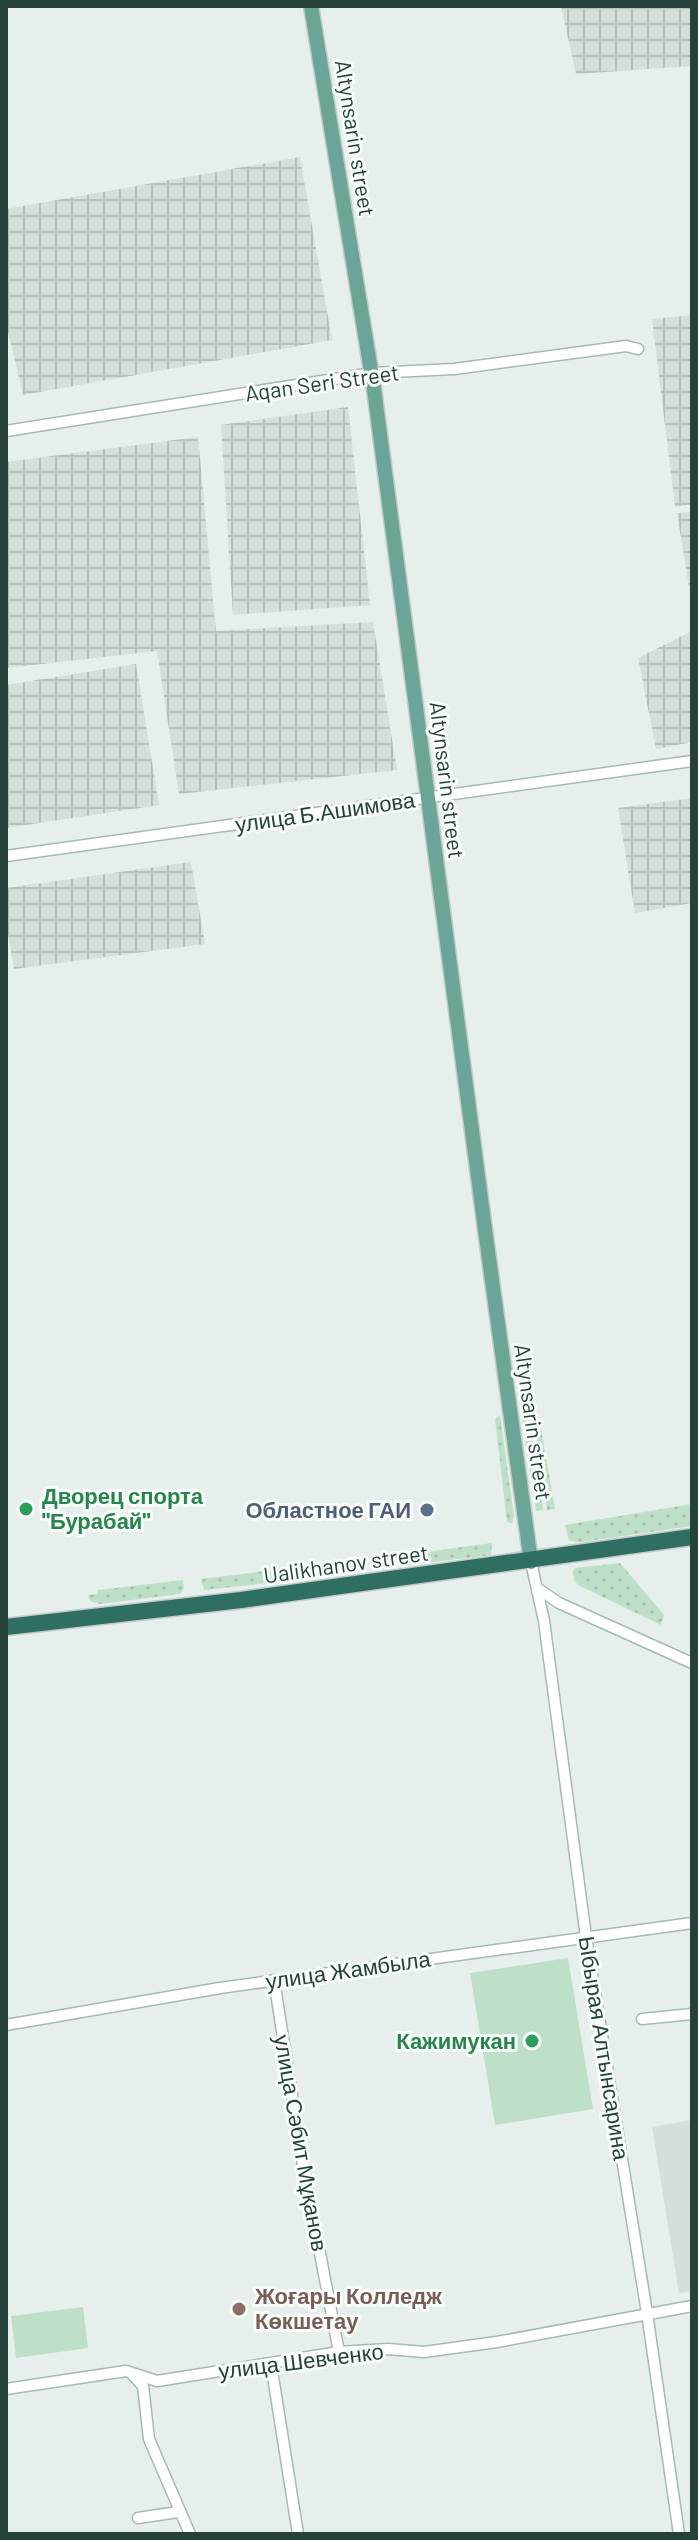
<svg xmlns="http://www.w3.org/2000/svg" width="698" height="2540" viewBox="0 0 698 2540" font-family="Barlow,sans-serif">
  <defs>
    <pattern id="industrial-grid" width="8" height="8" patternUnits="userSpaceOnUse" patternTransform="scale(2)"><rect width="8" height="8" fill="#d4dfda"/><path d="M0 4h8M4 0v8" fill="none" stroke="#b6c1bc"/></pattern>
    <pattern id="grass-dots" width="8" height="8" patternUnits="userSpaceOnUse" patternTransform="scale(2)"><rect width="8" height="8" fill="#bfe0c8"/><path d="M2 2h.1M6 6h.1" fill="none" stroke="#a4c1ad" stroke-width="1.8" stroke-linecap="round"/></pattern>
  </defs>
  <rect width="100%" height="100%" fill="#e6efeb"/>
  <!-- built -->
  <path fill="#d4dfda" d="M692 2120V2291L679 2293 652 2127Z"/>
  <!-- industrial -->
  <g fill="url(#industrial-grid)">
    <path d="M561 6H692V66L576 74Z"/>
    <path d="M300 157 332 340 23 395 6 323V209Z"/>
    <path d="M692 315V504L675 507 652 319Z"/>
    <path d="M348 407 370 605 233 615 221 425Z"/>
    <path d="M198 437 216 631 373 622 397 770 179 794 157 651 6 668V462Z"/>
    <path d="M692 512V605L677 513Z"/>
    <path d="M692 631V742L656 749 638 658Z"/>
    <path d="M136 664 159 805 6 828V685Z"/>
    <path d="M692 798V903L635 913 618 808Z"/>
    <path d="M191 862 205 944 14 969 6 923V888Z"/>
  </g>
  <!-- grass -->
  <g fill="url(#grass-dots)">
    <path d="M528 1411 543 1510 536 1511 521 1412Z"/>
    <path d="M500 1415 514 1516 512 1523 507 1522 495 1419Z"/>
    <path d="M534 1417H539L555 1509 547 1510Z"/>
    <path d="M692 1504V1526L582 1542 569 1541 565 1525Z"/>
    <path d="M492 1543 491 1555 401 1566 393 1559 395 1556Z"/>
    <path d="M351 1563V1572L291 1580 287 1572Z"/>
    <path d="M620 1563 664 1615 661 1625 578 1585 574 1580 573 1571 575 1568Z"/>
    <path d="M273 1570 274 1578 269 1583 204 1590 201 1579Z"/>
    <path d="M183 1580 184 1588 180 1594 100 1604 90 1601 88 1595 97 1594 98 1590Z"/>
  </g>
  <!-- park -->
  <g fill="#bfe0c8">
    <path d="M568 1958 593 2109 495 2125 470 1973Z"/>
    <path d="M83 2307 88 2348 16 2358 11 2316Z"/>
  </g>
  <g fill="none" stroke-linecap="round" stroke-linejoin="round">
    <defs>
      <g id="minor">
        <path d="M6 431 372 373 454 369 626 346 638 349"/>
        <path d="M6 856 692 761"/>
        <path d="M531 1562 544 1621 586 1937 647 2313 679 2534"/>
        <path d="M537 1588 559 1603 692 1663"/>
        <path d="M274 1980 303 2165 339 2352"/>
        <path d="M642 2019 692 2014"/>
        <path d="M6 2025 220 1988 692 1923"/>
        <path d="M271 2364 298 2534"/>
        <path d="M132 2374 143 2386 149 2439 190 2534"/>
        <path d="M6 2389 126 2371 157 2381 339 2352 388 2349 424 2352 497 2342 692 2306"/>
        <path d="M138 2518 178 2512"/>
      </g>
      <path id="major" d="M311 6 374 389 486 1237 531 1562"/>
      <path id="highway" d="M6 1627 241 1600 692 1537"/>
    </defs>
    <!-- minor casing -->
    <use href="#minor" stroke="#a8b8b2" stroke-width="13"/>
    <!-- major casing -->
    <use href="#major" stroke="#c2cac8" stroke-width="17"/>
    <!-- highway casing -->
    <use href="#highway" stroke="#c2cac8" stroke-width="19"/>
    <!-- minor -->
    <use href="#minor" stroke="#fff" stroke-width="10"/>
    <!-- major -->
    <use href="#major" stroke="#6aa596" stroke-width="14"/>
    <!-- highway -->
    <use href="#highway" stroke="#2f6f62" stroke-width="16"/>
  </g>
  <!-- markers -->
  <g fill="#2e9e5b" stroke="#f7fbf9" stroke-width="3">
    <circle cx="26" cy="1509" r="8"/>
    <circle cx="532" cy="2041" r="8"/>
  </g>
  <circle fill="#5c6f8a" stroke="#f7fbf9" stroke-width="3" cx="427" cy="1510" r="8"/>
  <circle fill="#8d6e63" stroke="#f7fbf9" stroke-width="3" cx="239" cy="2309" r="8"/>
  <g text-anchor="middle" stroke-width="6" stroke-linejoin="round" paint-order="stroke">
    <!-- street labels -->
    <g font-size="22" fill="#24423a" stroke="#f7fbf9">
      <text transform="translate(355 138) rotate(81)" y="8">Altynsarin street</text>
      <text transform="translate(322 383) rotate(-8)" y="8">Aqan Seri Street</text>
      <text transform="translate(447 780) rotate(83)" y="8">Altynsarin street</text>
      <text transform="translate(325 812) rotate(-8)" y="8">улица Б.Ашимова</text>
      <text transform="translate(533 1422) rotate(82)" y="8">Altynsarin street</text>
      <text transform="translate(346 1564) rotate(-8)" y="8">Ualikhanov street</text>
      <text transform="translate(348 1970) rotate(-8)" y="8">улица Жамбыла</text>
      <text transform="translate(604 2048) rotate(81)" y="8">Ыбырая Алтынсарина</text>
      <text transform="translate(301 2143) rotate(80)" y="8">улица Сәбит Мұқанов</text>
      <text transform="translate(301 2361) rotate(-7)" y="8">улица Шевченко</text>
    </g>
    <!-- leisure labels -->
    <g font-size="22" font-weight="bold" fill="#27864d" stroke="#f7fbf9" text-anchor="start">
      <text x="42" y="1504">Дворец спорта<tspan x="42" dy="25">"Бурабай"</tspan></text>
      <text x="516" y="2049" text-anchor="end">Кажимукан</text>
    </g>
    <!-- service labels -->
    <g font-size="22" font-weight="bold" fill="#4e5e75" stroke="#f7fbf9" text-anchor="end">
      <text x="411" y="1518">Областное ГАИ</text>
    </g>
    <!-- education labels -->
    <g font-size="22" font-weight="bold" fill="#785e54" stroke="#f7fbf9" text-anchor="start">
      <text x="255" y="2304">Жоғары Колледж<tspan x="255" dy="25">Көкшетау</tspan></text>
    </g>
  </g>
  <!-- border -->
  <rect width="698" height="2540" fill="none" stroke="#24423a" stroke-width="16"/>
</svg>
